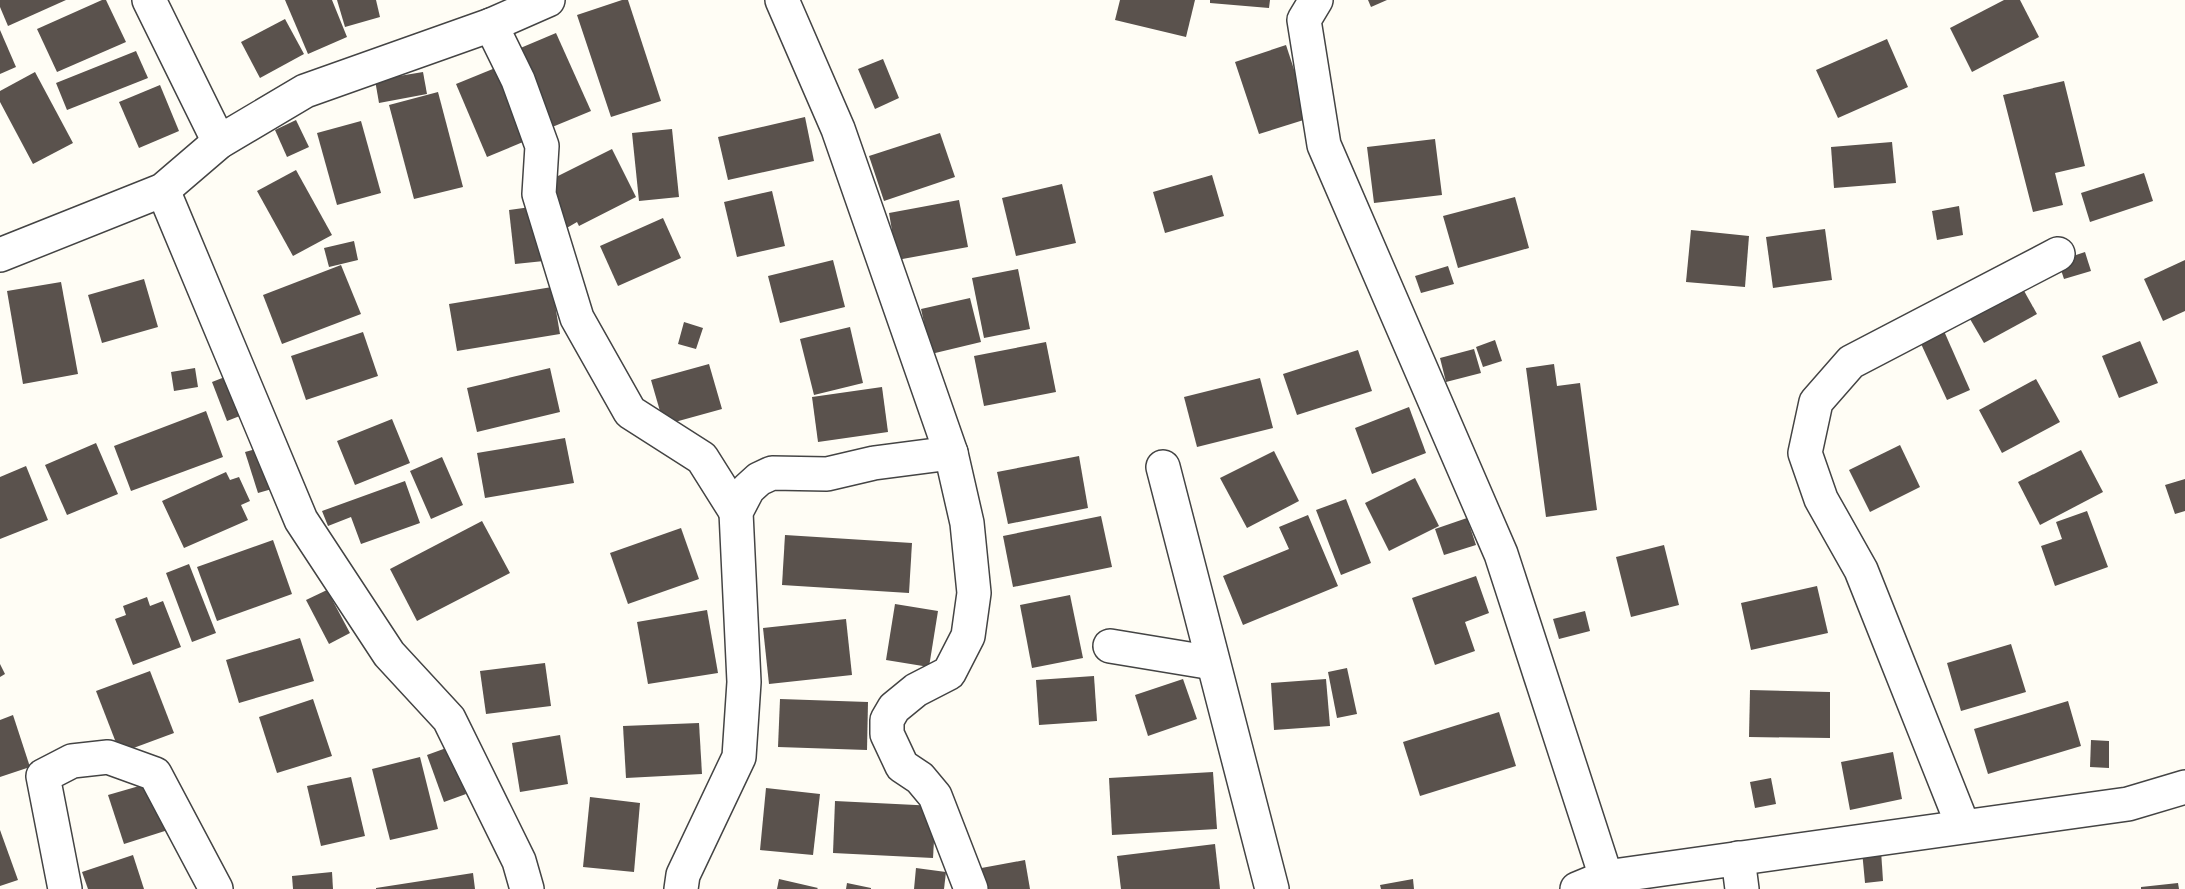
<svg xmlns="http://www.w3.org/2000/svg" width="2185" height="889" viewBox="0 0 2185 889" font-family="'Zilla Slab',serif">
  <rect width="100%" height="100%" fill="#fffdf5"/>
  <!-- building -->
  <g fill="#5a524d">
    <path d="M0 0H66L8 26 0 7Z"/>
    <path d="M102 0H106L126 42 57 72 37 29Z"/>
    <path d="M285 0H332L347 37 308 54Z"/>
    <path d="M337 0H376L380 17 345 27Z"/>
    <path d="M622 0H628L661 101 611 117 577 15Z"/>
    <path d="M1120 0H1195L1186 37 1115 20Z"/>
    <path d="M1210 0H1270L1269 8 1210 3Z"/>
    <path d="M1368 0H1387L1371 7Z"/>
    <path d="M2004 0H2020L2039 37 1972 72 1950 28Z"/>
    <path d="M285 19 304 54 260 78 241 42Z"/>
    <path d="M0 30 16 67 0 74Z"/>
    <path d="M556 33 591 111 545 130 511 52Z"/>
    <path d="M1887 39 1908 87 1838 118 1816 70Z"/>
    <path d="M1286 45 1310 118 1259 134 1235 62Z"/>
    <path d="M136 51 148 78 67 110 56 83Z"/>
    <path d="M883 59 899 98 875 109 858 69Z"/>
    <path d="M505 64 535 137 487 157 456 84Z"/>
    <path d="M35 72 73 143 33 164 0 102V91Z"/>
    <path d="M423 72 427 94 379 103 375 80Z"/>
    <path d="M2064 81 2085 166 2055 173 2063 205 2033 212 2003 95Z"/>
    <path d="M160 85 179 131 139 148 119 102Z"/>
    <path d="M438 92 463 187 414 199 389 105Z"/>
    <path d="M805 117 814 161 728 180 718 137Z"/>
    <path d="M296 120 309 147 287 157 275 130Z"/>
    <path d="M361 121 381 193 337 205 317 133Z"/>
    <path d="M672 129 679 197 639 201 632 133Z"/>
    <path d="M940 133 955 177 884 201 869 156Z"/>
    <path d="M1435 139 1442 195 1374 203 1367 147Z"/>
    <path d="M1892 142 1896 183 1834 188 1831 147Z"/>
    <path d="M612 149 636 197 579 226 577 222 565 229 542 184Z"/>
    <path d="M296 170 332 235 293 256 257 191Z"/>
    <path d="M2144 173 2153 201 2090 222 2081 193Z"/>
    <path d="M1212 175 1224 216 1165 233 1153 192Z"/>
    <path d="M1062 184 1076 243 1016 256 1002 198Z"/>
    <path d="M772 191 785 246 737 257 724 202Z"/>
    <path d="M1515 197 1529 248 1458 268 1443 216Z"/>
    <path d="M959 200 968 247 897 260 889 213Z"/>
    <path d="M538 206 544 261 515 264 509 210Z"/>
    <path d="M1959 206 1963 235 1937 240 1932 211Z"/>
    <path d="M663 218 681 258 618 286 600 246Z"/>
    <path d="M1825 229 1832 280 1773 288 1766 237Z"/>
    <path d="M1691 230 1749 236 1745 287 1686 282Z"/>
    <path d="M354 241 358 260 329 267 324 248Z"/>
    <path d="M2085 252 2091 271 2064 279 2058 261Z"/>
    <path d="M833 260 845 307 780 323 768 276Z"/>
    <path d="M2185 260V311L2163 321 2144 279Z"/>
    <path d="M341 265 361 314 282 344 263 295Z"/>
    <path d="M1448 266 1454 284 1421 293 1415 276Z"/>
    <path d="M1018 269 1030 329 984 338 972 278Z"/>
    <path d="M144 279 158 327 102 343 88 295Z"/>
    <path d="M61 282 78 374 23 384 7 291Z"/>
    <path d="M552 287 560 334 457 351 449 304Z"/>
    <path d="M2023 289 2037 314 1984 343 1970 319Z"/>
    <path d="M970 298 981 342 931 354 921 309Z"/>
    <path d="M684 322 703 328 696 349 678 344Z"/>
    <path d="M1940 322 1970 390 1947 400 1916 333Z"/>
    <path d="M850 327 863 383 814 395 800 339Z"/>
    <path d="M363 332 378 376 306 400 291 356Z"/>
    <path d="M1495 340 1502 361 1483 367 1476 347Z"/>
    <path d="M2140 341 2158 383 2119 398 2102 356Z"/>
    <path d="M1046 342 1056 392 984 406 974 356Z"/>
    <path d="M1474 349 1481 373 1446 382 1440 358Z"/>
    <path d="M1358 350 1372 391 1297 415 1283 374Z"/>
    <path d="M709 364 722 409 664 425 651 380Z"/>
    <path d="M1554 364 1557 386 1580 383 1597 510 1546 517 1526 368Z"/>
    <path d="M195 368 198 387 174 391 171 372Z"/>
    <path d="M550 368 560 412 477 432 467 388Z"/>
    <path d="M235 373 250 412 227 421 212 382Z"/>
    <path d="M1260 378 1273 428 1197 447 1184 397Z"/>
    <path d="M2036 379 2060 422 2002 453 1979 410Z"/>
    <path d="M882 387 888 432 818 442 812 397Z"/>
    <path d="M1409 407 1426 453 1372 474 1355 428Z"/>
    <path d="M206 411 223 457 131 491 114 446Z"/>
    <path d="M392 419 410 463 355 485 337 441Z"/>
    <path d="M565 438 574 483 485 498 477 453Z"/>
    <path d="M96 443 118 494 67 515 45 465Z"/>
    <path d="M1900 445 1920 487 1870 512 1849 470Z"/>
    <path d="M267 446 279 487 258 493 245 452Z"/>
    <path d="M2081 450 2103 492 2040 525 2018 482Z"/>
    <path d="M1274 451 1299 501 1247 528 1220 478Z"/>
    <path d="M1079 456 1088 508 1008 524 997 472Z"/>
    <path d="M442 457 463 505 431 519 410 471Z"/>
    <path d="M26 466 48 520 0 539V477Z"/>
    <path d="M226 472 230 480 239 477 250 501 241 505 248 520 184 548 162 501Z"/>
    <path d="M1415 478 1439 526 1389 551 1365 503Z"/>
    <path d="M2185 479V511L2175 514 2165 485Z"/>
    <path d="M405 481 420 523 361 544 351 517 328 526 322 511Z"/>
    <path d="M1346 499 1371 563 1341 575 1316 510Z"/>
    <path d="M2087 511 2108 567 2055 586 2041 546 2062 539 2056 522Z"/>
    <path d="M1308 515 1338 586 1243 625 1223 576 1289 549 1279 527Z"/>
    <path d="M1101 516 1112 567 1013 587 1003 536Z"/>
    <path d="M1467 518 1476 545 1444 555 1435 529Z"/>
    <path d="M482 521 510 573 417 621 390 569Z"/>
    <path d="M681 528 699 579 628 604 610 553Z"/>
    <path d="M785 535 912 543 909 593 782 585Z"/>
    <path d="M273 540 292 594 217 621 197 567Z"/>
    <path d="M1664 545 1679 605 1631 617 1616 557Z"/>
    <path d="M189 564 216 633 192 642 166 573Z"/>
    <path d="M1476 576 1489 613 1465 622 1475 651 1435 665 1412 598Z"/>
    <path d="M1817 586 1828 633 1751 650 1741 603Z"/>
    <path d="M327 590 350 633 329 644 306 600Z"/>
    <path d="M1070 595 1083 658 1032 668 1020 605Z"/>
    <path d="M147 597 150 606 163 601 181 647 133 665 115 619 126 615 123 606Z"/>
    <path d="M895 604 938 611 929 667 886 660Z"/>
    <path d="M707 610 718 673 648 684 637 622Z"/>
    <path d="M1585 611 1590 631 1559 639 1553 619Z"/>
    <path d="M846 619 852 675 769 684 763 628Z"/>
    <path d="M300 638 314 681 239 703 226 660Z"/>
    <path d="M2011 644 2026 692 1961 711 1947 663Z"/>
    <path d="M545 663 551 706 486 714 480 671Z"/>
    <path d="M0 664 5 674 0 677Z"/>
    <path d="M1347 668 1357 714 1337 718 1328 672Z"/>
    <path d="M150 671 174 733 120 753 96 691Z"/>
    <path d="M1094 676 1097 721 1039 725 1036 680Z"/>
    <path d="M1183 679 1197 719 1148 736 1135 695Z"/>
    <path d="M1326 679 1330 726 1274 730 1271 683Z"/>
    <path d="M1750 690 1830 692V738L1749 737Z"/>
    <path d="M313 699 332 756 277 773 259 717Z"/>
    <path d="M780 699 868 702 867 750 778 747Z"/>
    <path d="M2068 701 2081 746 1988 774 1974 729Z"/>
    <path d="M1499 712 1516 766 1420 796 1403 742Z"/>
    <path d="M13 715 30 767 0 777V720Z"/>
    <path d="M699 723 702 774 626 778 623 726Z"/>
    <path d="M560 735 568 784 520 792 512 743Z"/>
    <path d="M2091 740 2109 741V768L2090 767Z"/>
    <path d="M449 747 466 794 444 802 427 755Z"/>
    <path d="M1893 752 1902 799 1850 810 1841 762Z"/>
    <path d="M420 757 438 829 390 840 372 769Z"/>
    <path d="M1213 772 1217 829 1112 835 1109 778Z"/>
    <path d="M351 777 365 836 321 846 307 786Z"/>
    <path d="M1771 778 1776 804 1755 808 1750 782Z"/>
    <path d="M153 782 168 830 124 844 108 795Z"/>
    <path d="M766 788 820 794 813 855 760 850Z"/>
    <path d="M590 797 640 803 634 872 583 867Z"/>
    <path d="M835 801 936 806 933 858 833 853Z"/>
    <path d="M0 830 18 880 0 886Z"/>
    <path d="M1215 844 1220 889H1121L1117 856Z"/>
    <path d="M1881 850 1883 881 1865 883 1862 851Z"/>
    <path d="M133 855 144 889H88L82 872Z"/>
    <path d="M1025 860 1030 889H979L976 869Z"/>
    <path d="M916 868 946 872 944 889H914Z"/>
    <path d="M332 872 333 889H293L292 876Z"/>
    <path d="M473 873 475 889H376V888Z"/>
    <path d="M779 879 818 888 817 889H777Z"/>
    <path d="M1413 879 1414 889H1381L1380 885Z"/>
    <path d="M847 883 871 888V889H846Z"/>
    <path d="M2178 883 2179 889H2141V887Z"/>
  </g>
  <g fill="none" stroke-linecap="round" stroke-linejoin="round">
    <defs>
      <g id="minor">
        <path d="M149 0 219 142"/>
        <path d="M782 0 838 129 951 453 967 523 974 593 968 636 949 673 916 690 894 708 887 720V734L902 766 920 778 935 796 971 889"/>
        <path d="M1316 0 1304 20 1324 145 1501 554 1606 877"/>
        <path d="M491 25 518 80 542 146 539 194 577 318 630 412 702 458 736 512"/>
        <path d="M163 190 301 520 389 654 449 719 519 861 527 889"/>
        <path d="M0 255 163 190 219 142 305 91 491 25 548 0"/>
        <path d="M1163 467 1272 889"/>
        <path d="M1110 646 1213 663"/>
        <path d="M1963 826 1861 570 1821 499 1805 453 1816 402 1851 362 2058 254"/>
        <path d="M1738 858 1742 889"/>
        <path d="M65 889 43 776 72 761 108 757 155 774 216 889"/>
        <path d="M681 889 683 875 739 757 744 682 736 512 748 489 759 479 772 473 827 474 874 463 951 453"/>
        <path d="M1577 889 1606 877 2128 804 2185 787"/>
      </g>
    </defs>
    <!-- minor casing -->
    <use href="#minor" stroke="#444" stroke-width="36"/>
    <!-- minor -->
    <use href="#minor" stroke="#fff" stroke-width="33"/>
  </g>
</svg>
